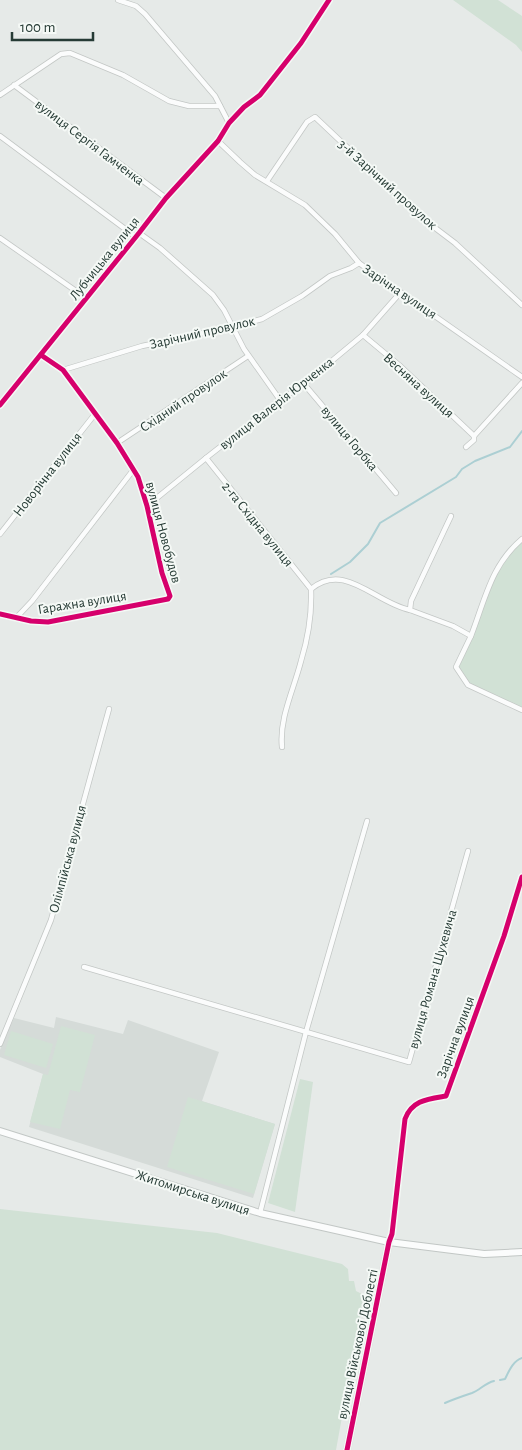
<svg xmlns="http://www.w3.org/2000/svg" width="522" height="1450" viewBox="0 0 522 1450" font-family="'Alegreya Sans',sans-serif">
  <rect width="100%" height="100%" fill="#e6eae8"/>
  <!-- built -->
  <path fill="#d5dbd8" d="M56 1017 123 1034 128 1020 219 1052 202 1101 275 1124 253 1198 29 1127 43 1074 0 1057V1050L14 1018 54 1028Z"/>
  <!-- green -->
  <g fill="#d1e1d5">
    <path d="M453 0H498L522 16V52L516 45Z"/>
    <path d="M522 539V710L468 685 456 667 498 565Z"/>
    <path d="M61 1026 95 1035 80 1092 70 1090 60 1129 30 1122 43 1074 48 1075Z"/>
    <path d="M11 1031 53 1044 46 1068 4 1055Z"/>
    <path d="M300 1079 313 1082 295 1212 268 1203Z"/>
    <path d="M188 1097 275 1124 254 1194 167 1167Z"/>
    <path d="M0 1209 217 1233 342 1264 348 1269 349 1281H354L356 1291 364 1295 336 1450H0Z"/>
  </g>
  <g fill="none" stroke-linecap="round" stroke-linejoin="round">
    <!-- stream -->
    <g stroke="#accfd3" stroke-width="2">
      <path d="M331 574 350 562 368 544 380 523 456 477 462 469 475 461 510 447 522 431"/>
      <path d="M500 1380 505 1379C509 1371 513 1361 522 1358"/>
      <path d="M445 1403C454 1399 463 1396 472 1393 480 1390 485 1383 494 1381"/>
    </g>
    <defs>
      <g id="minor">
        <path d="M118 0 136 6 145 14 215 96 229 123"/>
        <path d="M14 85 166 198"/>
        <path d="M0 95 61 54 70 53 123 75 169 101 189 106H220"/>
        <path d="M0 136 136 237"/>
        <path d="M218 141 240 162 255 175 305 205 335 234 359 263 522 377"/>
        <path d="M267 181 307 122 315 117 422 218 455 243 522 305"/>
        <path d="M139 233 160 248 213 295 224 310 244 349 280 400"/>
        <path d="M0 238 86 298"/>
        <path d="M363 335 399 365 474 436V440L466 447"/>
        <path d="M63 370 142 346 232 327 262 319 302 296 330 276 351 268 359 263"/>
        <path d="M304 384 396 493"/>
        <path d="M0 405 139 233 166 198 218 141 229 123 244 107 260 95 301 43 329 0"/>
        <path d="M474 436 522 383"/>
        <path d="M117 443 248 356"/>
        <path d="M206 458 311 589C312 613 308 638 301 661 294 689 279 718 282 747"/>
        <path d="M147 506 206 458 280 400 304 384 363 335 400 293"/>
        <path d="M451 516 411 601 410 610 453 626 471 636"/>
        <path d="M0 534 95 414"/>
        <path d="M522 539C491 565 485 600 471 636 466 646 461 657 456 667L468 685 522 710"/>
        <path d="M311 589C345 561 375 603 410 610"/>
        <path d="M0 614 31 621 48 622 168 599 170 596 162 573 147 506 138 477 117 443 63 370 41 355"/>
        <path d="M16 618 32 601 134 469"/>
        <path d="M84 967 409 1062 468 851"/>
        <path d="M0 1044 51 920 109 709"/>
        <path d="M260 1213 306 1032 367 821"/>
        <path d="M389 1242 392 1234 405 1119C412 1100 428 1099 446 1096L504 936 522 877"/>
      </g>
      <path id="tertiary" d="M347 1450 389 1242"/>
      <path id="secondary" d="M0 1131 260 1213 389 1242 484 1254 522 1252"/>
    </defs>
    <!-- minor casing -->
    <use href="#minor" stroke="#c3c7c5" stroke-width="6"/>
    <!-- tertiary casing -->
    <use href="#tertiary" stroke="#c3c7c5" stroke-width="8"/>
    <!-- secondary casing -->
    <use href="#secondary" stroke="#c2c7c5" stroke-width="8"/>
    <!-- minor -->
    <use href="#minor" stroke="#fbfcfc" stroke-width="4.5"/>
    <!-- tertiary -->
    <use href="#tertiary" stroke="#fbfcfc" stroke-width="5.5"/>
    <!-- secondary -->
    <use href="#secondary" stroke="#fbfcfc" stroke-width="6"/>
    <defs>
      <g id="cycleway">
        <path d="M0 405 139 233 166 198 218 141 229 123 244 107 260 95 301 43 329 0"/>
        <path d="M0 614 31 621 48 622 168 599 170 596 162 573 147 506 138 477 117 443 63 370 41 355"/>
        <path d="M347 1450 389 1242 392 1234 405 1119C412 1100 428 1099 446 1096L504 936 522 877"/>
      </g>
    </defs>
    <!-- cycleway casing -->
    <use href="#cycleway" stroke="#f5f9f6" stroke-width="8"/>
    <!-- cycleway -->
    <use href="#cycleway" stroke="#d6006c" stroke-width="5"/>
  </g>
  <g text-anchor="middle" stroke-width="4" stroke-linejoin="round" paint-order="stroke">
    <!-- street labels -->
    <g font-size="14" fill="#263b35" stroke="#f5f9f6">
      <text transform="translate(90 142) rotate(37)" y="5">вулиця Сергія Гамченка</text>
      <text transform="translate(388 184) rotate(42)" y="5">3-й Зарічний провулок</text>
      <text transform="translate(104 258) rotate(-51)" y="5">Лубчицька вулиця</text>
      <text transform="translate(400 291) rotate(34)" y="5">Зарічна вулиця</text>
      <text transform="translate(202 332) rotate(-13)" y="5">Зарічний провулок</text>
      <text transform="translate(419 385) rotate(42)" y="5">Весняна вулиця</text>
      <text transform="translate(183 400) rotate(-34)" y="5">Східний провулок</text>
      <text transform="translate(276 403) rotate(-38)" y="5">вулиця Валерія Юрченка</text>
      <text transform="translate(350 438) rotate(50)" y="5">вулиця Горбка</text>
      <text transform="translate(47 474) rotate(-52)" y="5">Новорічна вулиця</text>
      <text transform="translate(258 524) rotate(51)" y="5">2-га Східна вулиця</text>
      <text transform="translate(164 532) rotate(75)" y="5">вулиця Новобудов</text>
      <text transform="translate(82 602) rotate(-9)" y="5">Гаражна вулиця</text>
      <text transform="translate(67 859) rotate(-75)" y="5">Олімпійська вулиця</text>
      <text transform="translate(432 979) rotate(-74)" y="5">вулиця Романа Шухевича</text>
      <text transform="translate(455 1037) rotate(-70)" y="5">Зарічна вулиця</text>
      <text transform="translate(193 1192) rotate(18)" y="5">Житомирська вулиця</text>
      <text transform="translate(357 1344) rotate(-78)" y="5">вулиця Військової Доблесті</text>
    </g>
  </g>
  <!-- scale -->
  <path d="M12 32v8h81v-8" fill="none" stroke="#263b35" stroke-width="2.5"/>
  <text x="20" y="32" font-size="15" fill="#263b35" stroke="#f5f9f6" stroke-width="4" paint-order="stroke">100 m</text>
</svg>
